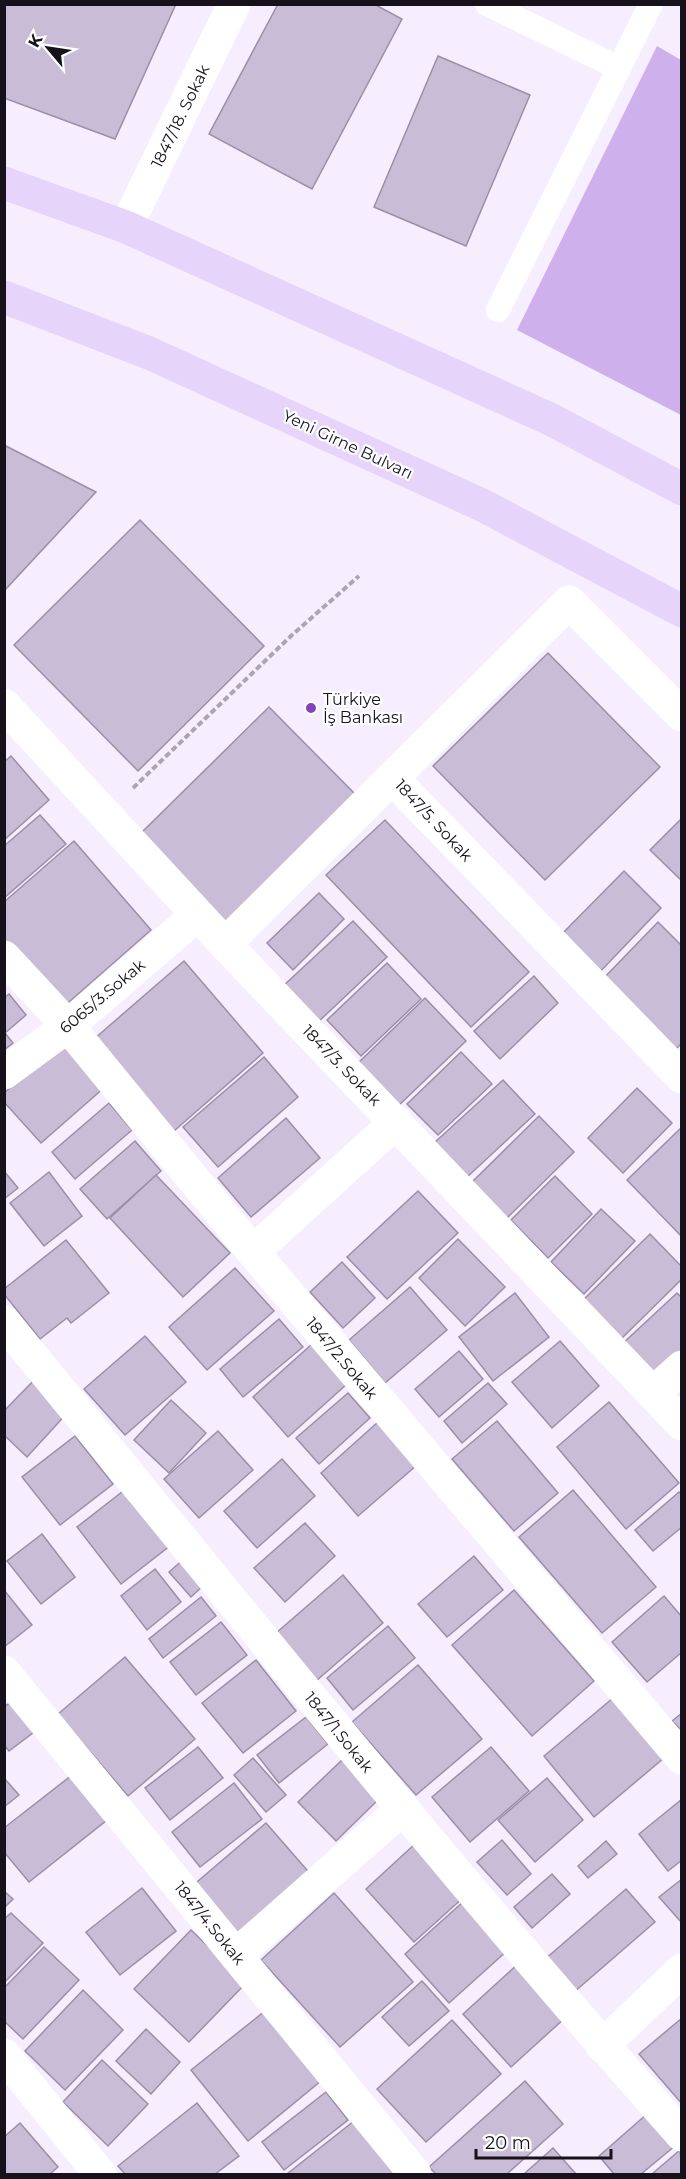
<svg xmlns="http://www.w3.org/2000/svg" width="686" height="2179" viewBox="0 0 686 2179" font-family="Montserrat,sans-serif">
  <rect width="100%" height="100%" fill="#f6eeff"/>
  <!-- green -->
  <path fill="#ceb1ec" d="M657 46 681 60V415L517 330Z"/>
  <!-- building -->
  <g fill="#c8bcd6" stroke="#9b8fa8" stroke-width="1.5">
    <path d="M4 4H176L115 139 4 98Z"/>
    <path d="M278 4H374L402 19 312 189 209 134Z"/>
    <path d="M438 56 530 95 466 246 374 207Z"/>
    <path d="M4 445 96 492 4 591Z"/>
    <path d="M140 520 264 646 138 771 14 645Z"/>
    <path d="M548 653 660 767 545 880 433 766Z"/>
    <path d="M269 707 355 794 225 923 139 835Z"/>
    <path d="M11 756 49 800 4 840V762Z"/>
    <path d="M40 815 66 844 4 898V846Z"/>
    <path d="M682 818V881L650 850Z"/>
    <path d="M385 820 529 972 471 1027 326 875Z"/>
    <path d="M74 841 151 930 61 1009 4 945V902Z"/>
    <path d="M624 871 661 908 596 976 557 939Z"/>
    <path d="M319 893 344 919 293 970 267 943Z"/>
    <path d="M353 921 387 957 316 1024 282 987Z"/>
    <path d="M658 922 682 946V1043L672 1053 600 982Z"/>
    <path d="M184 961 263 1053 174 1131 94 1039Z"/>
    <path d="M387 963 421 999 361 1056 327 1020Z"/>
    <path d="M534 976 558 1003 500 1059 474 1031Z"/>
    <path d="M9 994 26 1015 5 1033 13 1043 4 1050V998Z"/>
    <path d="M425 998 466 1041 396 1108 355 1066Z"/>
    <path d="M64 1041 105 1087 41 1143 4 1102V1093Z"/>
    <path d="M461 1052 492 1084 438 1135 407 1104Z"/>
    <path d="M264 1057 298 1097 218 1167 183 1127Z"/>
    <path d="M503 1080 535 1114 466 1178 434 1143Z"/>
    <path d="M637 1088 672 1123 623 1173 588 1138Z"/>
    <path d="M109 1103 132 1130 75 1179 52 1152Z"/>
    <path d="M539 1116 574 1152 503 1222 468 1186Z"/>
    <path d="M286 1118 320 1158 251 1217 218 1178Z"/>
    <path d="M682 1127V1237L627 1180Z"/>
    <path d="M135 1141 161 1171 107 1219 80 1189Z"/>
    <path d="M4 1171 18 1188 4 1199Z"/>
    <path d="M49 1172 82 1216 44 1246 10 1203Z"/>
    <path d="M156 1175 230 1253 183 1297 110 1218Z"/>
    <path d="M555 1176 592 1214 548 1258 511 1220Z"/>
    <path d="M418 1191 458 1233 387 1299 347 1257Z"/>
    <path d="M601 1209 635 1241 584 1294 551 1262Z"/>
    <path d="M650 1234 682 1267V1279L618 1342 580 1303Z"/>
    <path d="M458 1239 505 1287 465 1326 419 1278Z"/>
    <path d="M66 1240 109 1293 71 1323 67 1318 40 1339 4 1294V1289Z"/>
    <path d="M342 1262 375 1298 343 1328 310 1292Z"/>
    <path d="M235 1268 274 1311 207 1370 169 1327Z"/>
    <path d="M410 1287 447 1330 385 1383 349 1340Z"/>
    <path d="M515 1293 549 1337 493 1381 459 1337Z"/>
    <path d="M677 1293 682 1298V1355L653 1381 620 1346Z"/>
    <path d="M279 1319 303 1347 243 1397 220 1369Z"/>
    <path d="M145 1336 186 1382 125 1435 84 1389Z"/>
    <path d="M560 1341 599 1386 552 1428 512 1382Z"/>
    <path d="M312 1344 347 1384 288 1437 253 1397Z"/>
    <path d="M459 1351 483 1379 439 1417 415 1389Z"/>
    <path d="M35 1379 69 1411 27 1457 4 1435V1411Z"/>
    <path d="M488 1383 507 1404 462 1443 444 1421Z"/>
    <path d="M348 1393 370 1418 319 1464 296 1438Z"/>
    <path d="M171 1400 206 1433 169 1473 134 1440Z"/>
    <path d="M609 1402 679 1483 626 1529 557 1447Z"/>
    <path d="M497 1421 558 1493 514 1531 452 1459Z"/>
    <path d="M378 1422 417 1465 358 1516 321 1473Z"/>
    <path d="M218 1431 253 1470 199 1518 164 1479Z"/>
    <path d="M75 1436 113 1484 60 1525 22 1477Z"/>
    <path d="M282 1459 315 1496 257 1548 224 1511Z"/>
    <path d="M127 1488 171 1545 121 1584 77 1527Z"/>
    <path d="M573 1490 656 1587 602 1633 519 1537Z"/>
    <path d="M679 1492 682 1495V1527L653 1551 635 1530Z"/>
    <path d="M305 1523 335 1556 285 1602 254 1568Z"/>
    <path d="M42 1534 75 1577 41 1604 7 1561Z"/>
    <path d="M474 1556 503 1590 447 1637 418 1604Z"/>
    <path d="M185 1558 206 1583 191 1597 169 1572Z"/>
    <path d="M155 1569 181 1602 147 1630 121 1596Z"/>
    <path d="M343 1575 383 1623 316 1681 276 1633Z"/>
    <path d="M4 1590 32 1625 4 1647Z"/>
    <path d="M514 1590 594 1681 532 1736 452 1645Z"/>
    <path d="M664 1596 682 1617V1652L647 1682 612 1642Z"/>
    <path d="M201 1597 216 1616 163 1658 149 1639Z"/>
    <path d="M221 1622 247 1655 196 1695 170 1662Z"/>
    <path d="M388 1626 415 1658 353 1710 327 1678Z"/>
    <path d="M125 1657 195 1739 128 1796 58 1714Z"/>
    <path d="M256 1660 296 1711 243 1753 202 1703Z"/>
    <path d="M418 1665 482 1739 416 1795 352 1722Z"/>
    <path d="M613 1698 664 1758 594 1817 544 1756Z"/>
    <path d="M11 1702 34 1732 9 1751 4 1745V1707Z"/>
    <path d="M682 1713V1731L672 1721Z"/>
    <path d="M306 1717 328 1744 279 1783 257 1755Z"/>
    <path d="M198 1747 223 1778 170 1820 145 1788Z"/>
    <path d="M491 1747 529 1791 470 1842 432 1797Z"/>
    <path d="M253 1758 286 1795 266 1812 234 1775Z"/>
    <path d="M342 1760 380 1798 336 1841 298 1802Z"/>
    <path d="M72 1775 107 1820 29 1882 4 1852V1828Z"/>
    <path d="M4 1778 19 1795 4 1807Z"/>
    <path d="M547 1778 583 1820 535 1862 498 1820Z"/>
    <path d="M234 1783 262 1819 200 1867 172 1832Z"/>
    <path d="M682 1799V1860L668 1871 639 1834Z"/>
    <path d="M266 1823 313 1877 237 1942 191 1887Z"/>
    <path d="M502 1840 531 1874 507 1895 477 1862Z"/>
    <path d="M606 1841 617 1854 588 1878 578 1866Z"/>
    <path d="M416 1843 465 1896 414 1942 366 1889Z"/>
    <path d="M552 1874 570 1894 532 1928 514 1907Z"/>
    <path d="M682 1879V1923L659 1897Z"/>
    <path d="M142 1888 176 1931 120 1975 86 1932Z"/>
    <path d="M626 1889 655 1922 573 1993 544 1960Z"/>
    <path d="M4 1891 13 1899 4 1908Z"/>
    <path d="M334 1893 413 1982 340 2047 261 1960Z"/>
    <path d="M464 1901 508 1950 449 2003 405 1954Z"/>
    <path d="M11 1913 43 1943 4 1983V1919Z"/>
    <path d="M191 1930 246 1983 189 2042 134 1989Z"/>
    <path d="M44 1947 79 1980 23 2039 4 2021V1988Z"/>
    <path d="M518 1964 566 2017 511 2067 463 2014Z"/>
    <path d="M422 1981 449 2011 409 2046 382 2017Z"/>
    <path d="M83 1990 123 2030 65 2090 25 2051Z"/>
    <path d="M270 2007 322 2080 248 2141 191 2070Z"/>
    <path d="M682 2018V2104L639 2054Z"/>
    <path d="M452 2020 501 2074 426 2142 377 2089Z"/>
    <path d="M146 2029 180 2062 151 2094 116 2061Z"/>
    <path d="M102 2060 148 2104 108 2146 63 2102Z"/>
    <path d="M525 2081 563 2124 507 2174H436L429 2167Z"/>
    <path d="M326 2092 348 2120 284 2170 262 2142Z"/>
    <path d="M197 2103 239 2156 215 2174H125L118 2166Z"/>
    <path d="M647 2114 675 2146 641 2174H614L599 2156Z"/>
    <path d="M354 2121 399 2174H287Z"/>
    <path d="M20 2123 58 2167 50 2174H4V2137Z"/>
    <path d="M553 2148 576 2174H524Z"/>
    <path d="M680 2150 682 2174H652Z"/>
  </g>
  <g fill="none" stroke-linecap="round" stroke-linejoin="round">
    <!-- path -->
    <path stroke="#aba4b3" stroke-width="4" stroke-dasharray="6 3" stroke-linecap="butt" d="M133 788 292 635 359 576"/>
    <!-- lane -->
    <g stroke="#fff" stroke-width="24">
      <path d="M487 4 619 68"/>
      <path d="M498 310 651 4"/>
    </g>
    <!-- street -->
    <g stroke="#fff" stroke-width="33">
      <path d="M126 227 234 4"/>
      <path d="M4 705 225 944 682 1424"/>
      <path d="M682 715 569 602 392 778 682 1077"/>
      <path d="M225 944 392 778"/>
      <path d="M4 957 68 1026 253 1252 682 1758"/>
      <path d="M4 1073 68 1026 197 915"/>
      <path d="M253 1252 396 1122"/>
      <path d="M4 1322C228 1595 448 1871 682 2135"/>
      <path d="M653 1393 682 1367"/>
      <path d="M4 1672 415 2174"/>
      <path d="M236 1955 403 1808"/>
      <path d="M602 2046 682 1970"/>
      <path d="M4 2055 100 2174"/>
    </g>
    <!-- primary -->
    <g stroke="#e7d4fb" stroke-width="33">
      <path d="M4 183 126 227 552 420 682 489"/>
      <path d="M4 297 149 353 484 506 682 611"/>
    </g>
  </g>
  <!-- markers -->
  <circle fill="#8443b8" stroke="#fff" stroke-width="2" cx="311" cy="708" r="6"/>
  <g text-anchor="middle" stroke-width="4.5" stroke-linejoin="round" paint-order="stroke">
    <!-- street labels -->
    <g font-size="16" fill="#16111b" stroke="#fff">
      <text transform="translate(180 116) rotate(-64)" y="6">1847/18. Sokak</text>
      <text transform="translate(348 444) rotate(25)" y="6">Yeni Girne Bulvarı</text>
      <text transform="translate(434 820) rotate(47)" y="6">1847/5. Sokak</text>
      <text transform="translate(102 996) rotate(-40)" y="6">6065/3.Sokak</text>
      <text transform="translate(342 1065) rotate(46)" y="6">1847/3. Sokak</text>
      <text transform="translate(342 1358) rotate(50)" y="6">1847/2.Sokak</text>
      <text transform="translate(339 1732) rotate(51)" y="6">1847/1.Sokak</text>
      <text transform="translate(210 1923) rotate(51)" y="6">1847/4.Sokak</text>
    </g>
    <!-- poi labels -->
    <g font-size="16" fill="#16111b" stroke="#fff" text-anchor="start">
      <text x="323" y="705">Türkiye<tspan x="323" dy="18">İş Bankası</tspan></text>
    </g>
  </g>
  <!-- border -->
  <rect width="686" height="2179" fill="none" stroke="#16111b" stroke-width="12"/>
  <!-- north arrow -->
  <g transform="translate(48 48) rotate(299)" stroke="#ffffff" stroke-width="4.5" paint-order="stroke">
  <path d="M0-4.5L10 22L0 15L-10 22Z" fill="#16111b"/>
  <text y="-9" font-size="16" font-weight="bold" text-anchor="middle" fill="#16111b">K</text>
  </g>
  <!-- scale -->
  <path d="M476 2149v9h135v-9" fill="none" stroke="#16111b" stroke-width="3"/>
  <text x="485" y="2149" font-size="18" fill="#16111b" stroke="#ffffff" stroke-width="4.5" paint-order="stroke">20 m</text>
</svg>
